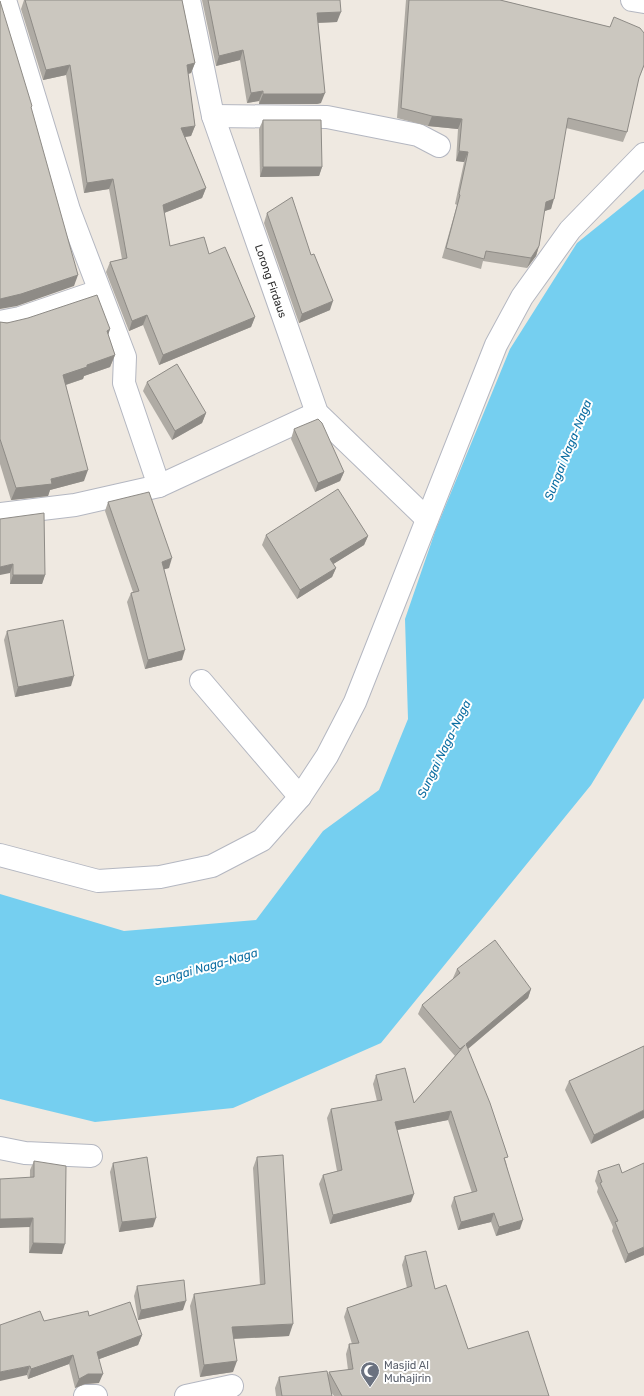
<svg xmlns="http://www.w3.org/2000/svg" width="644" height="1396" viewBox="0 0 644 1396" font-family="Rubik,sans-serif">
  <rect width="100%" height="100%" fill="#efe9e1"/>
  <!-- water -->
  <path fill="#75cff0" d="M644 189V698L591 785 381 1043 233 1108 95 1122 0 1099V894L124 931 256 920 323 831 379 790 408 719 405 619 436 529 510 349 577 243Z"/>
  <g fill="none" stroke-linecap="round" stroke-linejoin="round">
    <defs>
      <g id="street">
        <path d="M189 0 213 116 317 413 427 519"/>
        <path d="M632 0 644 2"/>
        <path d="M213 116 327 117 418 135 439 146"/>
        <path d="M0 322 20 318 99 291"/>
        <path d="M159 486 317 413"/>
        <path d="M0 514 75 505 159 486 124 383 125 357 69 210 5 0"/>
        <path d="M201 681 300 797"/>
        <path d="M0 855 98 881 160 877 212 866 262 840 300 797 327 756 355 702 496 345 522 297 570 230 644 154"/>
        <path d="M0 1148 25 1153 91 1156"/>
        <path d="M85 1396H96"/>
        <path d="M186 1396 232 1386"/>
      </g>
    </defs>
    <!-- street casing -->
    <use href="#street" stroke="#b4b7c1" stroke-width="24"/>
    <!-- street -->
    <use href="#street" stroke="#fff" stroke-width="22"/>
  </g>
  <!-- wall -->
  <g fill="#afaba4">
    <path d="M24 0H182L195 63 191 73 188 74 195 126 191 136 185 137 206 188 202 198 164 213 170 246 209 254 255 317 251 327 159 365 143 325 129 331 106 272 110 262 122 259 109 189 84 193 66 75 43 80 21 9Z"/>
    <path d="M202 0H340L337 22 318 23 321 103 317 104H259V101L247 103 240 60 216 66Z"/>
    <path d="M406 0H500L610 27 644 33V66L638 80 627 132 623 142 566 128 551 209 544 211 539 246 536 256 527 268 483 261 481 269 442 258 457 205 455 204 464 162 456 161 458 129 428 126 397 118Z"/>
    <path d="M263 120 322 167 319 176 260 177 259 129Z"/>
    <path d="M267 213 330 310 299 323 264 223Z"/>
    <path d="M0 322 110 329 108 335 115 355 110 367 84 376 83 379 66 385 84 481 50 490 48 496 11 500 0 464Z"/>
    <path d="M147 382 206 413 202 423 172 440 143 391Z"/>
    <path d="M294 429 344 472 340 481 315 492 291 439Z"/>
    <path d="M108 502 169 568 164 569 182 660 145 669 127 602 131 593 133 592 105 511Z"/>
    <path d="M0 519 45 575 42 584H10V573Z"/>
    <path d="M266 535 368 536 364 545 333 564 336 568 332 577 297 599 262 545Z"/>
    <path d="M7 631 71 686 15 697 4 640Z"/>
    <path d="M457 969 531 989 528 998 468 1049 506 1162 520 1229 496 1236 491 1222 458 1230 451 1206 454 1197 472 1193 448 1120 397 1130 411 1202 330 1224 319 1184 323 1175 337 1171 327 1118 331 1109 377 1101 373 1084 376 1075 414 1103 455 1056 418 1014 422 1005 454 978H453Z"/>
    <path d="M644 1046 591 1144 565 1090 569 1081Z"/>
    <path d="M257 1157 289 1336 234 1339 233 1372 200 1377 190 1306 194 1294 260 1285 253 1168Z"/>
    <path d="M34 1161 62 1254 29 1253 30 1170Z"/>
    <path d="M113 1163 153 1227 119 1232 110 1172Z"/>
    <path d="M598 1171 622 1173 644 1255 625 1263 612 1231 613 1227 597 1192 598 1188 595 1181Z"/>
    <path d="M405 1256 435 1289 468 1349 549 1396H334L331 1392 332 1396H276L275 1388 279 1377 328 1375 329 1372 348 1370 346 1354 349 1344H352L344 1317 347 1308 407 1288 402 1265Z"/>
    <path d="M137 1286 183 1310 138 1320 134 1296Z"/>
    <path d="M89 1316 142 1335 138 1345 99 1359V1383L85 1384 75 1388 69 1364 28 1379 27 1375 44 1321Z"/>
  </g>
  <!-- shaded-wall -->
  <g fill="#8e8b86">
    <path d="M341 12 337 22 313 23 317 13Z"/>
    <path d="M243 50 240 60 216 66 219 56Z"/>
    <path d="M195 63 191 73 184 75 187 65Z"/>
    <path d="M70 65 66 75 43 80 46 70Z"/>
    <path d="M263 91 259 101 247 103 251 93Z"/>
    <path d="M325 93 321 103 317 104H259L263 94Z"/>
    <path d="M432 116 462 119 458 129 428 126Z"/>
    <path d="M195 126 191 136 177 138 181 128Z"/>
    <path d="M459 151 468 152 464 162 456 161Z"/>
    <path d="M263 167H322L319 176 260 177Z"/>
    <path d="M113 179 109 189 84 193 87 183Z"/>
    <path d="M206 188 202 198 159 215 163 205Z"/>
    <path d="M554 199 551 209 542 212 546 202Z"/>
    <path d="M539 246 536 256 527 268 531 258Z"/>
    <path d="M78 275 74 286 17 306 0 309V299Z"/>
    <path d="M333 301 330 310 299 323 302 314Z"/>
    <path d="M147 315 143 325 129 331 132 321Z"/>
    <path d="M255 317 251 327 159 365 163 355Z"/>
    <path d="M110 329 106 341 107 331Z"/>
    <path d="M115 355 110 367 84 376 83 379 59 387 63 375 87 365Z"/>
    <path d="M206 413 202 423 172 440 175 431Z"/>
    <path d="M88 470 84 481 50 490 48 496 11 500 16 488Z"/>
    <path d="M344 472 340 481 315 492 318 483Z"/>
    <path d="M368 536 364 545 327 568 330 559Z"/>
    <path d="M172 558 169 568 158 571 162 562Z"/>
    <path d="M13 564 10 573 0 575V567Z"/>
    <path d="M336 568 332 577 297 599 300 590Z"/>
    <path d="M13 575H45L42 584H10Z"/>
    <path d="M185 650 182 660 145 669 148 660Z"/>
    <path d="M74 676 71 686 15 697 18 687Z"/>
    <path d="M531 989 528 998 463 1053 466 1044Z"/>
    <path d="M644 1110V1118L591 1144 594 1135Z"/>
    <path d="M451 1111 448 1120 392 1131 395 1122Z"/>
    <path d="M414 1194 411 1202 330 1224 333 1215Z"/>
    <path d="M494 1213 491 1222 458 1230 461 1222Z"/>
    <path d="M33 1218 30 1227 0 1228V1219Z"/>
    <path d="M156 1218 153 1227 119 1232 122 1222Z"/>
    <path d="M523 1220 520 1229 496 1236 499 1227Z"/>
    <path d="M33 1243 65 1244 62 1254 29 1253Z"/>
    <path d="M644 1247V1255L625 1263 628 1254Z"/>
    <path d="M186 1301 183 1310 138 1320 141 1310Z"/>
    <path d="M293 1324 289 1336 228 1339 232 1327Z"/>
    <path d="M142 1335 138 1345 94 1361 97 1352Z"/>
    <path d="M73 1355 69 1364 28 1379 31 1369Z"/>
    <path d="M237 1361 233 1372 200 1377 204 1365Z"/>
    <path d="M30 1366 27 1375 0 1381V1372Z"/>
    <path d="M88 1374H103L99 1383 85 1384 75 1388 79 1379Z"/>
  </g>
  <!-- building -->
  <g fill="#cbc7bf" stroke="#8e8b86">
    <path d="M25 0H182L195 63 187 65 195 126 181 128 206 188 163 205 170 246 204 237 209 254 225 247 255 317 163 355 147 315 132 321 110 262 127 258 113 179 87 183 70 65 46 70Z"/>
    <path d="M208 0H340L341 12 317 13 325 93 321 94H263V91L251 93 243 50 219 56Z"/>
    <path d="M409 0H500L610 27 614 17 640 28 644 33V65L639 78 627 132 568 118 554 199 546 202 539 246 531 258 486 251 484 259 446 248 460 195 459 194 468 152 459 151 462 119 432 116 401 108Z"/>
    <path d="M0 1 32 106 31 107 78 275 21 294 0 299Z"/>
    <path d="M263 120H321L322 167H263Z"/>
    <path d="M292 197 311 255 314 254 333 301 302 314 267 213Z"/>
    <path d="M97 295 110 329 107 331 115 355 87 365V367L63 375 88 470 51 479 52 484 16 488 0 439V322L7 323 28 318Z"/>
    <path d="M177 364 206 413 175 431 147 382Z"/>
    <path d="M318 419 322 423 344 472 318 483 294 429Z"/>
    <path d="M338 489 368 536 330 559 336 568 300 590 266 535Z"/>
    <path d="M149 492 172 558 162 562 185 650 148 660 131 593 139 591 108 502Z"/>
    <path d="M44 513 45 575H13V564L0 567V519Z"/>
    <path d="M63 620 74 676 18 687 7 631Z"/>
    <path d="M495 940 531 989 466 1044 490 1103 508 1157 504 1158 523 1220 499 1227 494 1213 461 1222 454 1197 477 1191 451 1111 395 1122 414 1194 333 1215 323 1175 342 1170 331 1109 382 1100 376 1075 405 1068 414 1103 465 1045 460 1049 422 1005 460 973 457 969Z"/>
    <path d="M644 1046V1110L594 1135 569 1081Z"/>
    <path d="M283 1155 293 1324 232 1327 237 1361 204 1365 194 1294 265 1284 257 1157Z"/>
    <path d="M147 1157 156 1218 122 1222 113 1163Z"/>
    <path d="M34 1161 66 1166 65 1244 33 1243V1218L0 1219V1179L34 1177Z"/>
    <path d="M644 1163V1247L628 1254 615 1222 618 1221 600 1183 602 1182 598 1171 619 1164 622 1173Z"/>
    <path d="M426 1251 435 1289 446 1285 468 1349 528 1331 549 1396H342L329 1372 353 1369 349 1344 359 1343 347 1308 412 1286 405 1256Z"/>
    <path d="M184 1280 186 1301 141 1310 137 1286Z"/>
    <path d="M130 1302 142 1335 97 1352 103 1374H88L79 1379 73 1355 31 1369 30 1366 0 1372V1325L40 1311 44 1321 88 1311 89 1316Z"/>
    <path d="M327 1371 332 1396H282L279 1377Z"/>
  </g>
  <!-- icons -->
  <defs>
    <symbol id="mosque-pin" viewBox="-11 -11 22 30"><path d="M0 17L-7.5 6A9.5 9.5 0 1 1 7.5 6Z" fill="#6b7280" stroke="#fff"/><path d="M3.5-4.9A6 6 0 1 0 3.5 4.9A5 5 0 1 1 3.5-4.9Z" fill="#fff"/></symbol>
  </defs>
  <g fill-rule="evenodd">
    <use href="#mosque-pin" x="359" y="1360" width="22" height="30"/>
  </g>
  <g text-anchor="middle" stroke-width="4" stroke-linejoin="round" paint-order="stroke">
    <!-- street labels -->
    <g font-size="11" fill="#2e2e2e" stroke="#fff">
      <text transform="translate(271 281) rotate(71)" y="4">Lorong Firdaus</text>
    </g>
    <!-- worship labels -->
    <g font-size="11" fill="#5b616d" stroke="#fff" text-anchor="start">
      <text x="384" y="1369">Masjid Al<tspan x="384" dy="13">Muhajirin</tspan></text>
    </g>
    <!-- water labels -->
    <g font-size="12" font-style="italic" fill="#0d6fa3" stroke="#fff">
      <text transform="translate(568 450) rotate(-68)" y="4">Sungai Naga-Naga</text>
      <text transform="translate(444 749) rotate(-64)" y="4">Sungai Naga-Naga</text>
      <text transform="translate(206 967) rotate(-16)" y="4">Sungai Naga-Naga</text>
    </g>
  </g>
</svg>
